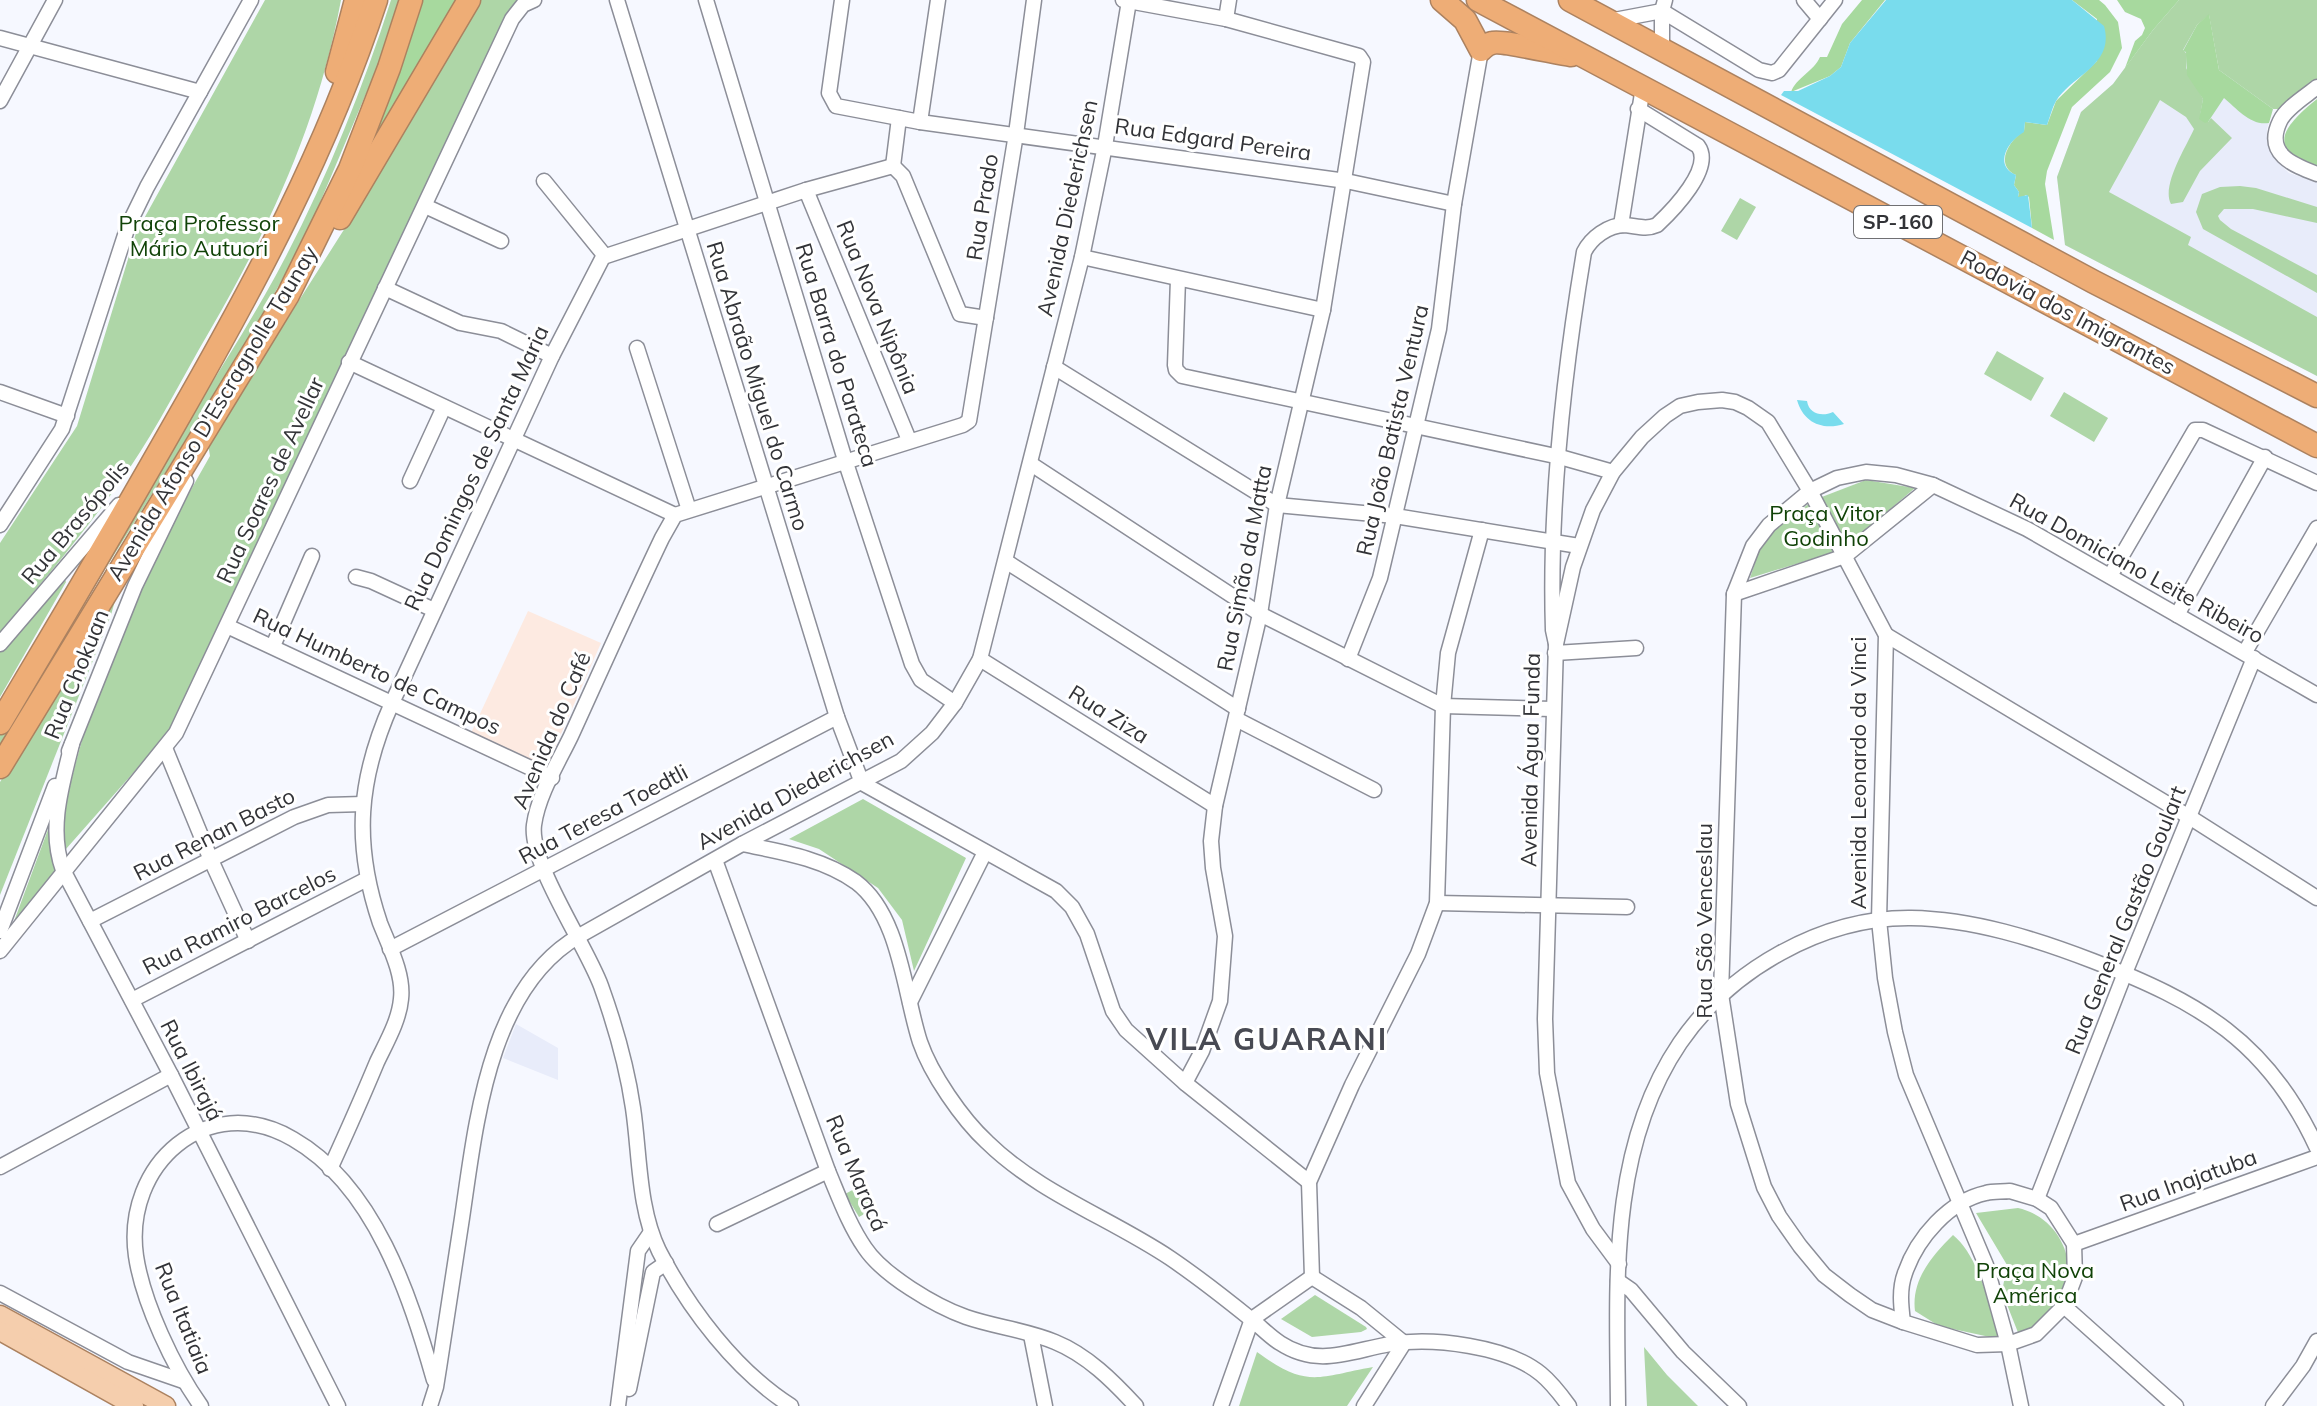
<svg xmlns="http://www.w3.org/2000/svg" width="2317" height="1406" viewBox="0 0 2317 1406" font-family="Mulish,sans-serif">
  <rect width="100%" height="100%" fill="#f6f8ff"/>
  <!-- built -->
  <g fill="#e8ecfa">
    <path d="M2179 0 2219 70 2273 109 2267 129V144L2278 162 2289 173 2317 182V376L2065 245 2057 177 2081 112 2113 84 2153 30Z"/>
    <path d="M516 1024 558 1048V1080L503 1058Z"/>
  </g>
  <!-- education -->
  <path fill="#fdeae1" d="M528 611 601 643 550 759 538 764 471 733Z"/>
  <!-- green -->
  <g fill="#aed6a7">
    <path d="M265 0H341C318 123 271 225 209 332 182 378 159 425 129 469 90 526 45 579 0 632V543L77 426 136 233Z"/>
    <path d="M391 0H400L379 63 305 238 253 332 104 571 0 748V734C45 657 90 579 136 503 183 427 233 353 276 275 323 188 361 94 391 0Z"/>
    <path d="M476 0H521L507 19 344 358 171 730 66 849C57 834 65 811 68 795 93 680 152 557 210 456L208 444 364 198Z"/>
    <path d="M2179 0H2317V81L2282 109H2273L2219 70 2209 15 2197 25 2183 50 2187 54 2186 68 2203 99 2200 116 2208 122 2211 118 2232 138 2200 171 2183 202 2171 204C2161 186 2186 147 2194 129L2186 117 2160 100 2109 192 2191 237 2188 245 2317 317V376L2065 245 2057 177 2081 112 2113 84 2153 30Z"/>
    <path d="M2240 186 2256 188 2317 207V223L2253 209H2224L2218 216 2220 220 2231 229 2317 275V293L2203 229 2196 212 2202 194 2220 187Z"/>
    <path d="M1740 198 1756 207 1737 240 1721 231Z"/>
    <path d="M1997 351 2044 378 2031 401 1984 374Z"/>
    <path d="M2064 392 2108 418 2094 442 2050 416Z"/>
    <path d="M1866 480 1915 488 1842 550 1750 578 1764 536 1814 500Z"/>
    <path d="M64 577 66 582 0 697V648Z"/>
    <path d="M118 590 111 615 0 895V782Z"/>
    <path d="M863 799 966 858 914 971 902 920 878 888 819 849 789 839Z"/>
    <path d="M53 816 50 847 55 872 13 924Z"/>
    <path d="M860 1186 873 1209 859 1217 845 1194Z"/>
    <path d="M2018 1208C2055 1216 2079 1257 2064 1294 2057 1312 2036 1329 2019 1335L2002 1292 2007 1265 1976 1213Z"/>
    <path d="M1953 1235C1979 1256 1990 1307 1999 1339L1939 1326 1915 1311C1911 1280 1932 1256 1953 1235Z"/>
    <path d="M1315 1295 1366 1327 1367 1329 1361 1332 1312 1337 1281 1319Z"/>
    <path d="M1644 1347 1667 1375 1698 1406H1647Z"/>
    <path d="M1257 1352C1308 1389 1317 1377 1373 1367L1347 1406H1239Z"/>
  </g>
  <!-- forest -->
  <g fill="#a7d99e">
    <path d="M420 0H463L360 172Z"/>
    <path d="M1862 0H1885L1850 43 1841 67 1830 76 1791 92C1796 78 1814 71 1820 57H1827L1842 24Z"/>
    <path d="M2072 0H2099L2105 5 2118 22 2122 48 2110 72 2072 107 2047 171 2045 184 2054 240 2032 228 2029 197 2026 195 2021 198 2018 197 2019 192 2014 185 2016 175C1994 165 2009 140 2024 131L2025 122 2047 125 2056 101 2097 61V19Z"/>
    <path d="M2117 0H2179L2153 30 2125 68 2135 41 2142 35 2145 28 2141 19 2125 12Z"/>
    <path d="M2209 14 2219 70 2273 109 2269 123C2251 126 2237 109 2224 98L2208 122 2205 123 2199 119 2203 99 2187 75 2186 52 2183 51 2197 25Z"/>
    <path d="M2317 99V166C2263 149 2285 125 2317 99Z"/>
  </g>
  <!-- water -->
  <g fill="#79dced">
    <path d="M1886 0H2072L2104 26C2115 65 2072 75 2056 101 2052 108 2050 117 2047 125L2025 122 2024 132C2008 141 1993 165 2016 175L2014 185 2019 192 2018 197 2028 195 2032 228 1781 95 1784 91H1798L1830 76 1841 67 1850 43Z"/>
    <path d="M1797 400 1807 401C1809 414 1822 417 1833 412L1844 424C1822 431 1803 422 1797 400Z"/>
  </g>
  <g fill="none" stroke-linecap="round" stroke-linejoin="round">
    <defs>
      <g id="minor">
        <path d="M617 0 837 717 862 783 1056 891 1072 907 1087 934 1113 1011 1126 1030 1185 1083 1309 1182"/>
        <path d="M706 0 845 460 912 664 921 680 955 703"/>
        <path d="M842 0 829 93 836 106 920 122 1346 181 1454 204"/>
        <path d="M1123 0 1226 19 1359 56 1363 62 1323 310 1277 505 1260 614 1215 806 1211 841 1213 868 1225 936 1220 1001 1202 1051 1185 1083"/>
        <path d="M1804 0 1820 19"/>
        <path d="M1226 19 1229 0"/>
        <path d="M1609 21 1662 11 1759 70 1772 73 1779 70 1835 0"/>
        <path d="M0 38 200 92"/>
        <path d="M1662 49V11L1665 0"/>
        <path d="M2317 87C2306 96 2286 108 2280 121 2264 154 2293 165 2317 174"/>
        <path d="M0 101 55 0"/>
        <path d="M920 122 938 0"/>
        <path d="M893 166 899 118"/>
        <path d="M544 181 605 256"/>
        <path d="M806 190 909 440"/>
        <path d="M425 206 501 241"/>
        <path d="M1621 225 1643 87"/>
        <path d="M1082 257 1323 310"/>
        <path d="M1178 279 1175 365 1176 370 1182 376 1560 457 1613 472"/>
        <path d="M385 288 460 323 501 331 552 356"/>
        <path d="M637 348 689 510"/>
        <path d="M349 362 675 515"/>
        <path d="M1054 367 1277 505 1395 516 1579 546"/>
        <path d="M0 392 67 416"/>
        <path d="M1031 464 1260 614 1443 706 1552 709"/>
        <path d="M1866 472 1896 475 1933 485 1845 556 1734 594 1753 546 1769 525 1810 491 1837 478Z"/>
        <path d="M410 481 444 407"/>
        <path d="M1933 485 2027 529 2317 695"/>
        <path d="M0 525 62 429 128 226 147 187 251 0"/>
        <path d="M1007 562 1238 709"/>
        <path d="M2110 576 2195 430H2203L2317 483"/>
        <path d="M356 577 371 581 434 610"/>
        <path d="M1734 594 1721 994 1738 1104 1764 1187 1779 1216 1800 1246 1824 1275 1850 1295 1872 1310 1903 1322"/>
        <path d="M2177 615 2265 457"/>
        <path d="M227 626 552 778"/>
        <path d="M1886 635 2191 818 2317 898"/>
        <path d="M0 644 119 505"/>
        <path d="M1556 644 1573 567 1593 510 1613 472 1642 437 1665 416 1680 406 1698 402 1722 400 1735 402 1748 408 1768 422 1810 491 1886 635 1879 920 1885 978 1895 1032 1906 1075 1986 1265 2008 1344 2021 1406"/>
        <path d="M273 646 312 556"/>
        <path d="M2245 652 2317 528"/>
        <path d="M1555 653 1636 648"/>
        <path d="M980 659 1215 806"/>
        <path d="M1348 659 1380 578 1439 329 1454 204 1481 50"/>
        <path d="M1236 719 1374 790"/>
        <path d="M72 744C62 785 48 829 63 870L171 1075 338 1406"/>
        <path d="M165 748 211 860 248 941"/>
        <path d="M69 751 135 586 186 481"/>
        <path d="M742 844C781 852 822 858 856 882 900 915 904 993 920 1042 931 1074 962 1119 987 1142 1039 1193 1110 1218 1170 1258 1198 1277 1226 1299 1252 1320 1261 1327 1270 1337 1280 1343 1318 1368 1350 1351 1390 1344 1433 1337 1507 1346 1541 1374 1552 1383 1561 1395 1569 1406"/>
        <path d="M715 860 828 1171C839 1197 849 1225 865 1248 883 1275 935 1306 966 1317 995 1327 1026 1330 1055 1342 1087 1355 1113 1381 1136 1406"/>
        <path d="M1437 903 1627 907"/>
        <path d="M90 921 294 817 328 805 363 804"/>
        <path d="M0 931 55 786"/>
        <path d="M390 949 837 717"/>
        <path d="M0 951 176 733 512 19 523 5 534 0"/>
        <path d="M132 1000 367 879"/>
        <path d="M910 1002 985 852"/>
        <path d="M0 1167 171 1075"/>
        <path d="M330 1169C346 1134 362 1098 377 1062 386 1043 399 1021 401 999 404 974 389 946 380 923 353 843 358 779 392 703L552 356 603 257 806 190 893 166 903 176 960 314 986 318"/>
        <path d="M2010 1191 2037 1199 2051 1208 2074 1244 2075 1277 2064 1306 2036 1334 2008 1344 1977 1345 1903 1322C1901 1306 1899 1289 1905 1273 1917 1238 1949 1201 1986 1193 1993 1191 2002 1192 2010 1191Z"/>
        <path d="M2037 1199 2125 973 2254 658"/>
        <path d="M717 1224 828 1171"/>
        <path d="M2074 1244 2317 1157"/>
        <path d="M1619 1264 1593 1229 1568 1183 1547 1073 1545 1019 1556 644 1553 630C1549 504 1563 377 1584 252 1591 238 1608 225 1625 225 1637 226 1646 230 1657 225 1673 210 1714 168 1698 146L1638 109"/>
        <path d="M1312 1277 1309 1182 1352 1085 1418 954 1437 903 1443 706 1448 653 1482 530"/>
        <path d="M1618 1281 1631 1290 1683 1352 1739 1406"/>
        <path d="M0 1293 128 1362 183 1381"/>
        <path d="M2064 1306 2176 1406"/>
        <path d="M1031 1335 1045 1406"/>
        <path d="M629 1389 653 1272 666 1263"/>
        <path d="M201 1406C174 1368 143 1303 136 1256 123 1165 207 1089 293 1139 375 1186 410 1296 434 1380"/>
        <path d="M430 1406 436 1387C445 1331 453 1275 462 1218 476 1124 488 989 579 936L742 844 901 761 932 733 955 703 980 659 1082 257 1105 146 1129 1"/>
        <path d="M618 1406 638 1251 651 1232"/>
        <path d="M791 1406C736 1371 689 1309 659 1251 638 1208 640 1155 633 1108 627 1067 615 1025 601 986 586 945 529 863 534 825 538 795 558 763 571 736 601 670 631 603 662 538L675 515 963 425 969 421 1016 134 1034 0"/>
        <path d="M1221 1406 1252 1319 1312 1277 1361 1308 1404 1343"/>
        <path d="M1364 1406 1404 1343"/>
        <path d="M1618 1406C1617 1284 1608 1149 1680 1043 1730 970 1822 917 1911 918 1973 919 2036 939 2093 961 2199 1002 2268 1041 2317 1148"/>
        <path d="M2273 1406 2303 1366 2317 1341"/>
      </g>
      <g id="major">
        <path d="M0 1315 166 1406"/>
        <path d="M0 1331 134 1406"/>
      </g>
      <g id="highway">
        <path d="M1442 0 1465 20 1481 50C1484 47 1487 44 1492 43 1501 40 1556 53 1571 55"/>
        <path d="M1478 0 2317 446"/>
        <path d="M1570 0 2094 282 2317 396"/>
        <path d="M337 72 356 0"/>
        <path d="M340 218 469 0"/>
        <path d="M0 723C60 623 119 522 177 420 255 284 327 150 376 0"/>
        <path d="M0 767 288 295 350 169 389 68 411 0"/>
      </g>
    </defs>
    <!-- minor casing -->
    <use href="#minor" stroke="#8c8e98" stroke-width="17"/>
    <!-- major casing -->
    <use href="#major" stroke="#ac8260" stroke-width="21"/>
    <!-- highway casing -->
    <use href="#highway" stroke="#ac8260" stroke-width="25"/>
    <!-- minor -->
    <use href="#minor" stroke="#fff" stroke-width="14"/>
    <!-- major -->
    <use href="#major" stroke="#f5cead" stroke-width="18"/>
    <!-- highway -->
    <use href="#highway" stroke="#eead76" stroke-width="22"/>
  </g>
  <g text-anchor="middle" stroke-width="6" stroke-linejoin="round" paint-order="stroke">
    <!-- shield labels -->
    <rect fill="#fff" stroke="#707073" stroke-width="2" x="1854" y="206" width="88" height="32" rx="6"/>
    <g font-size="20" font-weight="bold" fill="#323337">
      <text x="1898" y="229">SP-160</text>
    </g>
    <!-- street labels -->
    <g font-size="22" fill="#323337" stroke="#fff">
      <text transform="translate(1213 139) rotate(8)" y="8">Rua Edgard Pereira</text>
      <text transform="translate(982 207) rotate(-81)" y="8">Rua Prado</text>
      <text transform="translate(1067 208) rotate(-78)" y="8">Avenida Diederichsen</text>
      <text transform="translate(878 307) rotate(68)" y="8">Rua Nova Nipônia</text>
      <text transform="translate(2068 312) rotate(28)" y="8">Rodovia dos Imigrantes</text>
      <text transform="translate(837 355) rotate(73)" y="8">Rua Barra do Parateca</text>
      <text transform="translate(758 386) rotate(73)" y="8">Rua Abraão Miguel do Carmo</text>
      <text transform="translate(212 413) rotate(-59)" y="8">Avenida Afonso D'Escragnolle Taunay</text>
      <text transform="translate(1392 430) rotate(-77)" y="8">Rua João Batista Ventura</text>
      <text transform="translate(476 468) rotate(-65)" y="8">Rua Domingos de Santa Maria</text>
      <text transform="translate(270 480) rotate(-65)" y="8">Rua Soares de Avellar</text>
      <text transform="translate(75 522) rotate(-50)" y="8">Rua Brasópolis</text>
      <text transform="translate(1244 568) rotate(-79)" y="8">Rua Simão da Matta</text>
      <text transform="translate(2137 568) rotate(29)" y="8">Rua Domiciano Leite Ribeiro</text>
      <text transform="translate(377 671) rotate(25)" y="8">Rua Humberto de Campos</text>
      <text transform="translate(76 674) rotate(-68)" y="8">Rua Chokuan</text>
      <text transform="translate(1109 714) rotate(32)" y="8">Rua Ziza</text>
      <text transform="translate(551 730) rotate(-67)" y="8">Avenida do Café</text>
      <text transform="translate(1530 760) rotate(-89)" y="8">Avenida Água Funda</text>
      <text transform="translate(1858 773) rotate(-90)" y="8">Avenida Leonardo da Vinci</text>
      <text transform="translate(795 790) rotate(-29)" y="8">Avenida Diederichsen</text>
      <text transform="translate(603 814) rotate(-28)" y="8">Rua Teresa Toedtli</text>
      <text transform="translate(214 834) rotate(-27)" y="8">Rua Renan Basto</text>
      <text transform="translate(239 920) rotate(-27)" y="8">Rua Ramiro Barcelos</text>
      <text transform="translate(2125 920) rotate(-68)" y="8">Rua General Gastão Goulart</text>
      <text transform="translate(1704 921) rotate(-90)" y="8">Rua São Venceslau</text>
      <text transform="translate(192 1070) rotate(63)" y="8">Rua Ibirajá</text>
      <text transform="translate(857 1173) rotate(67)" y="8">Rua Maracá</text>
      <text transform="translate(2188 1180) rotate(-20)" y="8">Rua Inajatuba</text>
      <text transform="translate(184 1318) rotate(68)" y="8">Rua Itatiaia</text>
    </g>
    <!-- park labels -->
    <g font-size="22" fill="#114308" stroke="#fff">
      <text x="199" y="231">Praça Professor<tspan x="199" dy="25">Mário Autuori</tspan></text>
      <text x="1826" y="521">Praça Vitor<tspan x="1826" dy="25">Godinho</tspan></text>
      <text x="2035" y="1278">Praça Nova<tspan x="2035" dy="25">América</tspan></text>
    </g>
    <!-- district labels -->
    <g font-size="30" font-weight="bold" letter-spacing="2" fill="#484a53" stroke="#fff">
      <text x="1267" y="1050">VILA GUARANI</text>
    </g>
  </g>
</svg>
